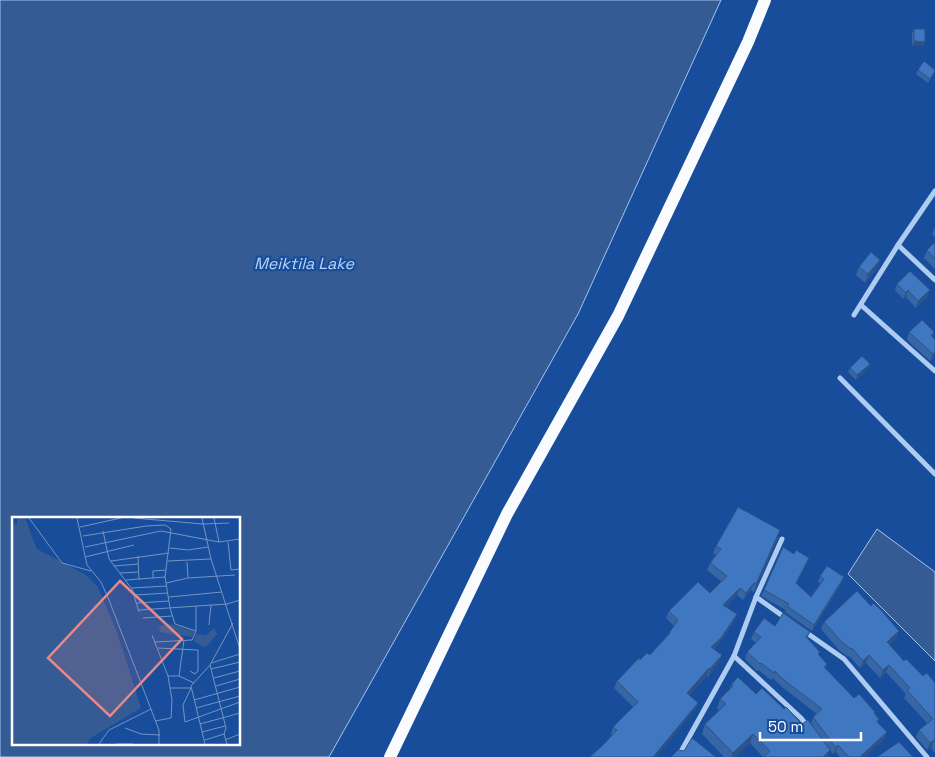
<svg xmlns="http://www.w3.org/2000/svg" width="935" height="757" viewBox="0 0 935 757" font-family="'Space Grotesk',sans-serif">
  <rect width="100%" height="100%" fill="#174d9b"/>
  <!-- water -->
  <g fill="#355b94" stroke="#a0c5f4" fill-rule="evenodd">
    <path d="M0 0H721L578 314 329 757H0ZM239 518V743H14V518Z"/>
    <path d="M877 529 935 572V661L848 574Z"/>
  </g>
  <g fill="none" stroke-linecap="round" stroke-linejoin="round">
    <!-- minor -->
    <g stroke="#aecbf2" stroke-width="5">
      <path d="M898 245 935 280"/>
      <path d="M861 305 935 371"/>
      <path d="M854 315 898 245 935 191"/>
      <path d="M840 378 935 474"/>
      <path d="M756 597 787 619"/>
      <path d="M804 631 844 659 927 757"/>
      <path d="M734 656 801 718 808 727"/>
      <path d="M678 757 734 656 756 597 782 539"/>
    </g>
    <!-- primary -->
    <path stroke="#f9fbff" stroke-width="12" d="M390 757 507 514 618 316 748 42 765 0"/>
  </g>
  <!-- wall -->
  <g fill="#3766a6">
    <path d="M914 29 925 42 923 46H912V33Z"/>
    <path d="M918 70 934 74 928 83 916 74Z"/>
    <path d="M935 227V237L932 234Z"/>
    <path d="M935 242V269L924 258 927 250Z"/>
    <path d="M880 260 877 268 865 283 856 275 859 267Z"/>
    <path d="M897 284 928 296 916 308 906 297 903 299 895 290Z"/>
    <path d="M909 332H934L932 337 935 340V356L930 361 907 340Z"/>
    <path d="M870 364 868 368 856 380 848 372 850 368Z"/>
    <path d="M778 538 754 592 751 590 743 600 737 595 726 607 737 614 734 622 718 645 714 649 722 655 719 662 708 677 707 676 689 695 698 703 695 710 604 744 612 735 611 734 613 727 633 707 614 688 617 681 640 660 650 655 667 636 669 633 674 626 666 618 669 611 710 593 722 582 707 570 710 563 716 555 713 553 716 546Z"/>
    <path d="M807 563 796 584 811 597 821 584 818 582 820 576 842 583 812 631 785 612 786 610 761 596 764 590Z"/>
    <path d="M824 622 896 639 889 645 904 661 923 676 935 683V753L931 748 927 750 916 737 919 730 927 723 904 698 906 694 886 672 880 678 866 663 860 668 849 656 848 657 839 650 821 629Z"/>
    <path d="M775 626 810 632 807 639 819 655 827 664 825 669 854 698 874 713 878 723 887 732 884 739 865 757H840L836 752 833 754 811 724 813 717 817 714 782 687 773 678 771 680 758 670 757 671 745 659 747 652 756 643 751 639 754 632Z"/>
    <path d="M731 685 756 694 828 757H763L750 743 735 757H724L702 734 705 724 719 711 717 708 720 699 729 690Z"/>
  </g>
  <!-- shaded-wall -->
  <g fill="#2d5387">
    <path d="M914 41 925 42 923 46H912Z"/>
    <path d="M935 71 934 74 928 83 930 79Z"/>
    <path d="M880 260 877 268 865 283 868 274Z"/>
    <path d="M908 290 906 297 903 299 906 293Z"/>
    <path d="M930 290 928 296 916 308 918 301Z"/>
    <path d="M935 352V356L930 361 933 354Z"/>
    <path d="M870 364 868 368 856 380 857 375Z"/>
    <path d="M780 530 778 538 754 592 756 584Z"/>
    <path d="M809 558 807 563 794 589 796 583Z"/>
    <path d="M844 577 842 583 812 631 814 625Z"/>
    <path d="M754 583 751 590 743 600 746 593Z"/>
    <path d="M740 588 737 595 721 612 723 605Z"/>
    <path d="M737 614 734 622 718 645 709 654 711 647Z"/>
    <path d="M899 631 896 639 884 650 887 642Z"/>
    <path d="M722 655 719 662 708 677 710 669Z"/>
    <path d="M869 655 866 663 860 668 863 661Z"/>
    <path d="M889 665 886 672 880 678 883 670Z"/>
    <path d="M709 668 707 676 684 701 687 693Z"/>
    <path d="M698 703 695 710 656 757H653Z"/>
    <path d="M887 732 884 739 865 757H860Z"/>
    <path d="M753 734 750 743 735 757H731L733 753Z"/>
    <path d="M934 740 931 748 927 750 930 743Z"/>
    <path d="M838 745 836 752 833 754 836 748Z"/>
    <path d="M830 750 828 757H823Z"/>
  </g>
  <!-- building -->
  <g fill="#4077c1" stroke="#2d5387">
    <path d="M914 29H925V42L914 41Z"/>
    <path d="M924 61 935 70V71L930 79 918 70Z"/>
    <path d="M935 242V259L927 250Z"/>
    <path d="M871 252 880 260 868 274 859 267Z"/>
    <path d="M910 271 930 290 918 301 908 290 906 293 897 284Z"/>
    <path d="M922 320 934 332 931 335 935 340V352L933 354 909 332Z"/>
    <path d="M862 356 870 364 857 375 850 368Z"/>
    <path d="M738 507 780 530 756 584 754 583 746 593 740 588 723 605 737 614 721 638 711 647 722 655 710 669 709 668 687 693 698 703 653 757H590L604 744 617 730 613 727 638 702 617 681 639 658 640 660 647 653 650 655 670 633H669L678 620 669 611 698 582 710 593 727 576 710 563 721 549 716 546Z"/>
    <path d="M783 547 794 554 796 550 809 558 796 583 811 597 824 579 820 576 827 566 844 577 814 625 787 606 789 604 764 590Z"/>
    <path d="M857 591 871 606 873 603 880 609 899 631 887 642 904 661 906 659 923 676 927 673 935 683V742L934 740 930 743 919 730 933 719 907 690 910 688 889 665 883 670 869 655 863 661 852 648 851 649 842 642 824 622Z"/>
    <path d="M783 613 810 632 806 637 820 652 818 654 827 664 824 667 854 698 859 694 875 712 874 713 879 719 877 722 887 732 860 757H849L838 745 836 748 813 717 822 709 784 680 775 671 774 673 761 663 760 664 747 652 761 637 754 632 764 618 775 626Z"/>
    <path d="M738 677 756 694 762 688 784 709 786 707 802 724 808 720 830 750 823 757H764L770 751 753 734 733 753 705 724 726 704 720 699 733 686 731 685Z"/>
    <path d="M692 738 716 757H671L678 750 684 751Z"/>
    <path d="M899 742 913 757H877Z"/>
  </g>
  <g text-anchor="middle" stroke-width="4.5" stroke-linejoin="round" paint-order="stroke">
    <!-- water labels -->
    <g font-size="16" font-style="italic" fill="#bad5f8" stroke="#174d9b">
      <text x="304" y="269">Meiktila Lake</text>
    </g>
  </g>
  <!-- overview -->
  <g transform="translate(12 517)">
    <rect width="228" height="228" fill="#174d9b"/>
    <path d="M5 1H13L25 32 74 58 86 70 106 118 129 191 77 222 76 227H0V5L5 8ZM159 107 182 114 180 120 148 115 147 109ZM202 111 205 117 196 128 191 130 182 124 184 117 194 118Z" fill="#355b94"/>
    <path fill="none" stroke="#7494c3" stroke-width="1" d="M17 1 50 46 79 54M65 1 75 48 89 65 97 83 147 213V227M122 1 191 7 217 6M190 1 199 42 228 132M202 1 207 25M68 10 109 1M91 14 97 42 120 72 127 95M71 19 134 9 153 8 159 12 153 60 158 91 163 107 184 114 180 123 143 125M216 25 219 53 228 52M73 30 149 14 207 25 228 22M158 31 176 33 196 30M126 39 127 63M73 40 122 28M99 44 157 36M156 44 199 42M175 45 176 61M102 49 126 47M108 56 127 55M141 61V54L154 53M114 63 153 60M154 66 176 61 223 58M120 71 155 69M123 78 156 76M157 80 210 75M125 86 157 84M127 93 215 87 228 83M131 101 160 99M197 108 199 88M184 114V90M140 118 156 159 160 183 159 201 143 204M146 131 186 133V154L183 157 178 154M199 146 228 137M198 148 214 211 212 217 215 227M199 152 228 145M156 159H167L172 123M167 159 182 166M202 161 228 154M204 169 228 162M158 171H179M179 171 171 188 173 205 228 185M182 183 228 170M184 191 228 179M188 207 228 196M113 211 129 217 148 218M190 215 213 209M193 223 212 217M213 223 228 217M87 227 97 213 139 192M104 227H121M193 227 179 169 198 148 221 106"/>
    <path fill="#e88989" fill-opacity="0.15" stroke="#e88989" stroke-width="2.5" d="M108 64 170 122 98 199 36 141Z"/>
    <rect width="228" height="228" fill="none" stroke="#fff" stroke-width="2.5"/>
  </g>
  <!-- scale -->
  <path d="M760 732v8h101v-8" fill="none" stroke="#ffffff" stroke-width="2.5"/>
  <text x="768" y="732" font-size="15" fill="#ffffff" stroke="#174d9b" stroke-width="4" paint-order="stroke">50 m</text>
</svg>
